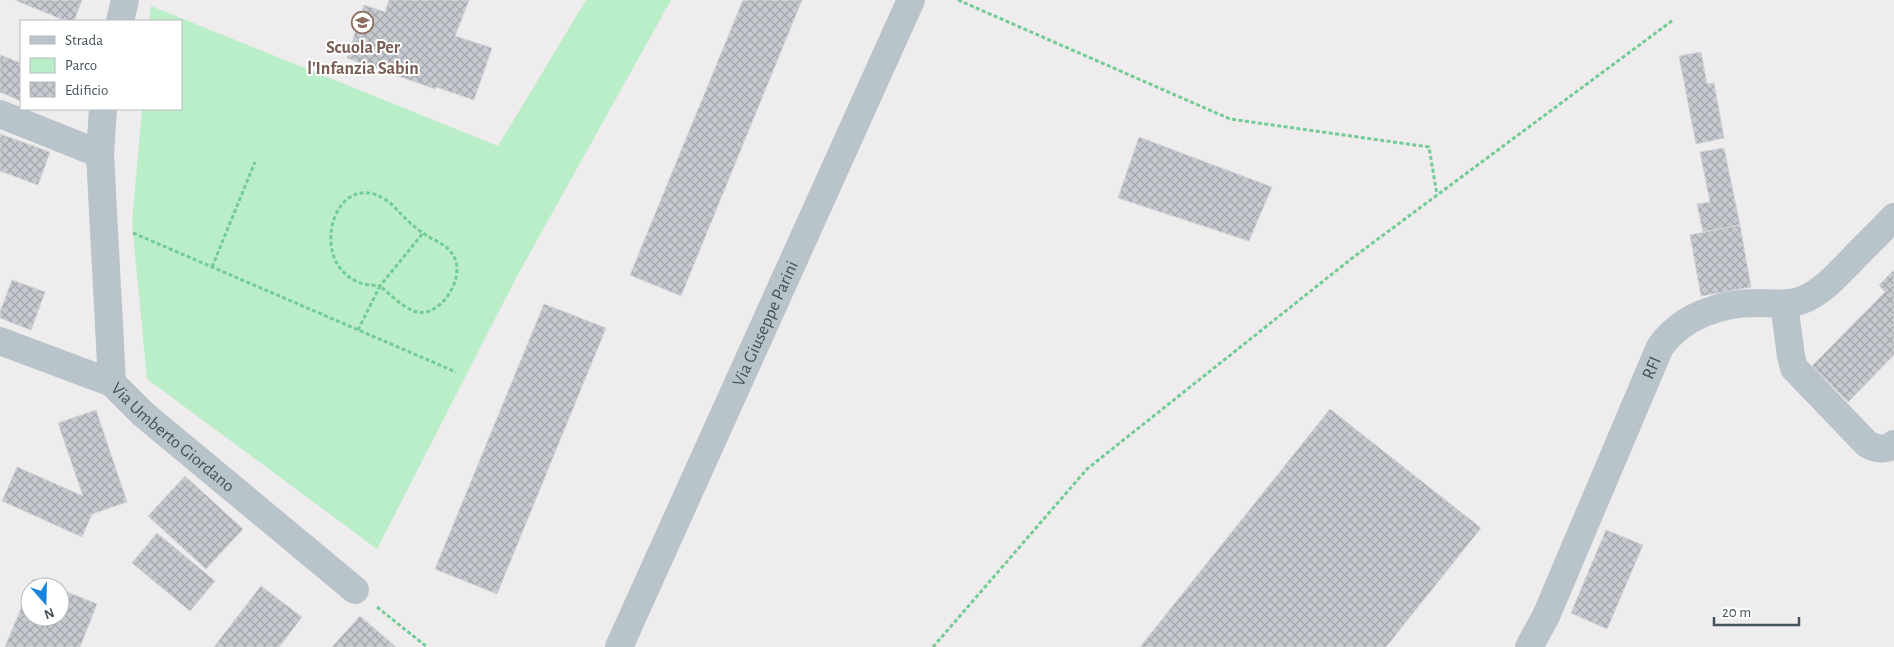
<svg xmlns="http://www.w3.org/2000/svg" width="1894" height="647" viewBox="0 0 1894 647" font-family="'Alegreya Sans',sans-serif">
  <defs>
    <pattern id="building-cross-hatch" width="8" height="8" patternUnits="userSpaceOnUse" patternTransform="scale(1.25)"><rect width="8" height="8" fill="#c6cad0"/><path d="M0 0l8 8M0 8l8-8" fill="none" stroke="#a3a7ac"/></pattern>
  </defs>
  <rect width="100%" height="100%" fill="#efeced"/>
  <!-- park -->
  <path fill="#baeec8" d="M586 0H671L516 278 377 549 147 379 132 223 142 109H181V21H149L151 6 498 146Z"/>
  <!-- building -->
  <g fill="url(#building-cross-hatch)" stroke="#d0d4d8">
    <path d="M15 0H82L74 21H66Z"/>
    <path d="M389 0H469L455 36 492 48 474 100 436 87 435 89 347 58 364 5 385 12Z"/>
    <path d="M743 0H802L681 296 630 275Z"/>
    <path d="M1701 52 1707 84 1714 83 1724 138 1696 144 1679 56Z"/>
    <path d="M0 55 21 63V101L0 92Z"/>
    <path d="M0 134 50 152 38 185 0 171Z"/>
    <path d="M1139 137 1272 187 1249 241 1118 198Z"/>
    <path d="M1724 148 1740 225 1703 232 1697 204 1710 202 1700 152Z"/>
    <path d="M1740 225 1751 287 1701 296 1690 235Z"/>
    <path d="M1894 270V355L1848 402 1812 366 1885 292 1879 285Z"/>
    <path d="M12 280 45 292 31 330 0 318V312Z"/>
    <path d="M544 304 606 328 497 594 435 569Z"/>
    <path d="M1330 409 1481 528 1386 647H1140Z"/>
    <path d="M96 410 127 502 92 514 82 537 2 501 17 467 83 496 58 423Z"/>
    <path d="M185 476 243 529 206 569 148 516Z"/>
    <path d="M1606 530 1643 545 1607 629 1571 613Z"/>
    <path d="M157 533 215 581 190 611 132 563Z"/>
    <path d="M33 579 54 587H30V617H60V589L97 604 80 647H5Z"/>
    <path d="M261 586 302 617 279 647H214Z"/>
    <path d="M360 616 396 647H332Z"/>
  </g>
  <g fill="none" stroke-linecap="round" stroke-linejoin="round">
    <!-- path -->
    <g stroke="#72cc96" stroke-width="3" stroke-dasharray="4 2.5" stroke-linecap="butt">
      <path d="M958 0 1230 119 1429 147 1437 195"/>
      <path d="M133 233 456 372"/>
      <path d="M212 267 255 162"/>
      <path d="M358 330 380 286C391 295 403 308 417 312 441 317 464 279 455 259 450 245 434 241 423 233 415 228 407 220 400 213 396 209 391 203 386 200 336 166 306 260 358 282 364 285 373 285 380 286L423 233"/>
      <path d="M377 607 427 647"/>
      <path d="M933 647 1087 469 1351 259 1673 20"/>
    </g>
    <!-- minor -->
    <g stroke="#b8c3ca" stroke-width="28">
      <path d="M120 21 125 0"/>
      <path id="s1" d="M103 109 100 154 112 383 143 414 355 590"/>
      <path d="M0 114 100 154"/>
      <path d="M1784 304 1791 356 1794 368 1867 444C1876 449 1886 451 1894 444"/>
      <path d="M0 341 112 383"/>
      <path id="s2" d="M619 647 911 0"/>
      <path id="s3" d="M1529 647 1546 616 1660 347C1682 316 1720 303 1757 303 1774 303 1791 306 1807 298 1824 290 1837 275 1851 261 1865 246 1880 232 1894 217"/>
    </g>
  </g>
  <!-- icons -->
  <defs>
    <symbol id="school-ring" viewBox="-11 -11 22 22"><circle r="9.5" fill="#fff" stroke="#8d6e63" stroke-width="1.5"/><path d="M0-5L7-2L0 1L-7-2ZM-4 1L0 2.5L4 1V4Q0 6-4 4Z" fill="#8d6e63"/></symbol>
  </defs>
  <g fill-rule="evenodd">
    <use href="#school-ring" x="350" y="10" width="25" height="25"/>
  </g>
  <g text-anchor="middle" stroke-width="4" stroke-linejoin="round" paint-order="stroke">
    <!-- education labels -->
    <g font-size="18" font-weight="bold" fill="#785e54" stroke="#fff">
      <text x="363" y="53">Scuola Per<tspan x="363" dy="21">l'Infanzia Sabin</tspan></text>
    </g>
    <!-- street labels -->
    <g font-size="18" fill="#45525a" stroke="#fff">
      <text dy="6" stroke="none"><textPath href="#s2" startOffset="355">Via Giuseppe Parini</textPath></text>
      <text dy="6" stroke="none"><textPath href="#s3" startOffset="305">RFI</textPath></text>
      <text dy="6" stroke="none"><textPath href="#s1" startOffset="356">Via Umberto Giordano</textPath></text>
    </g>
  </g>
  <!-- legend -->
  <rect x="20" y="20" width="162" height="90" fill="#ffffff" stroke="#b5babd"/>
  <rect x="30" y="36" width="25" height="8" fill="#b8c3ca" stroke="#b5babd"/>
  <text x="65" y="45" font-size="15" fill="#45525a">Strada</text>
  <rect x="30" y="58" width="25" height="15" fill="#baeec8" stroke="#b5babd"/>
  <text x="65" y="70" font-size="15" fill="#45525a">Parco</text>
  <rect x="30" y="82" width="25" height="15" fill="url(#building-cross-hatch)" stroke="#b5babd"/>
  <text x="65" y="95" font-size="15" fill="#45525a">Edificio</text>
  <!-- north arrow -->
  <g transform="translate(45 602) rotate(160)"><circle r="24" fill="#ffffff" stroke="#b5babd"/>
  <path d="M0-4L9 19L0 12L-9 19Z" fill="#1984dd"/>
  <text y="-8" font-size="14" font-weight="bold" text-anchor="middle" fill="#45525a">N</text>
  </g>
  <!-- scale -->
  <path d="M1714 617v8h85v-8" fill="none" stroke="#45525a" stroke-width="2.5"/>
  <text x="1722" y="617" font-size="15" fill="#45525a" stroke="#ffffff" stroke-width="4" paint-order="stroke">20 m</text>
</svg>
